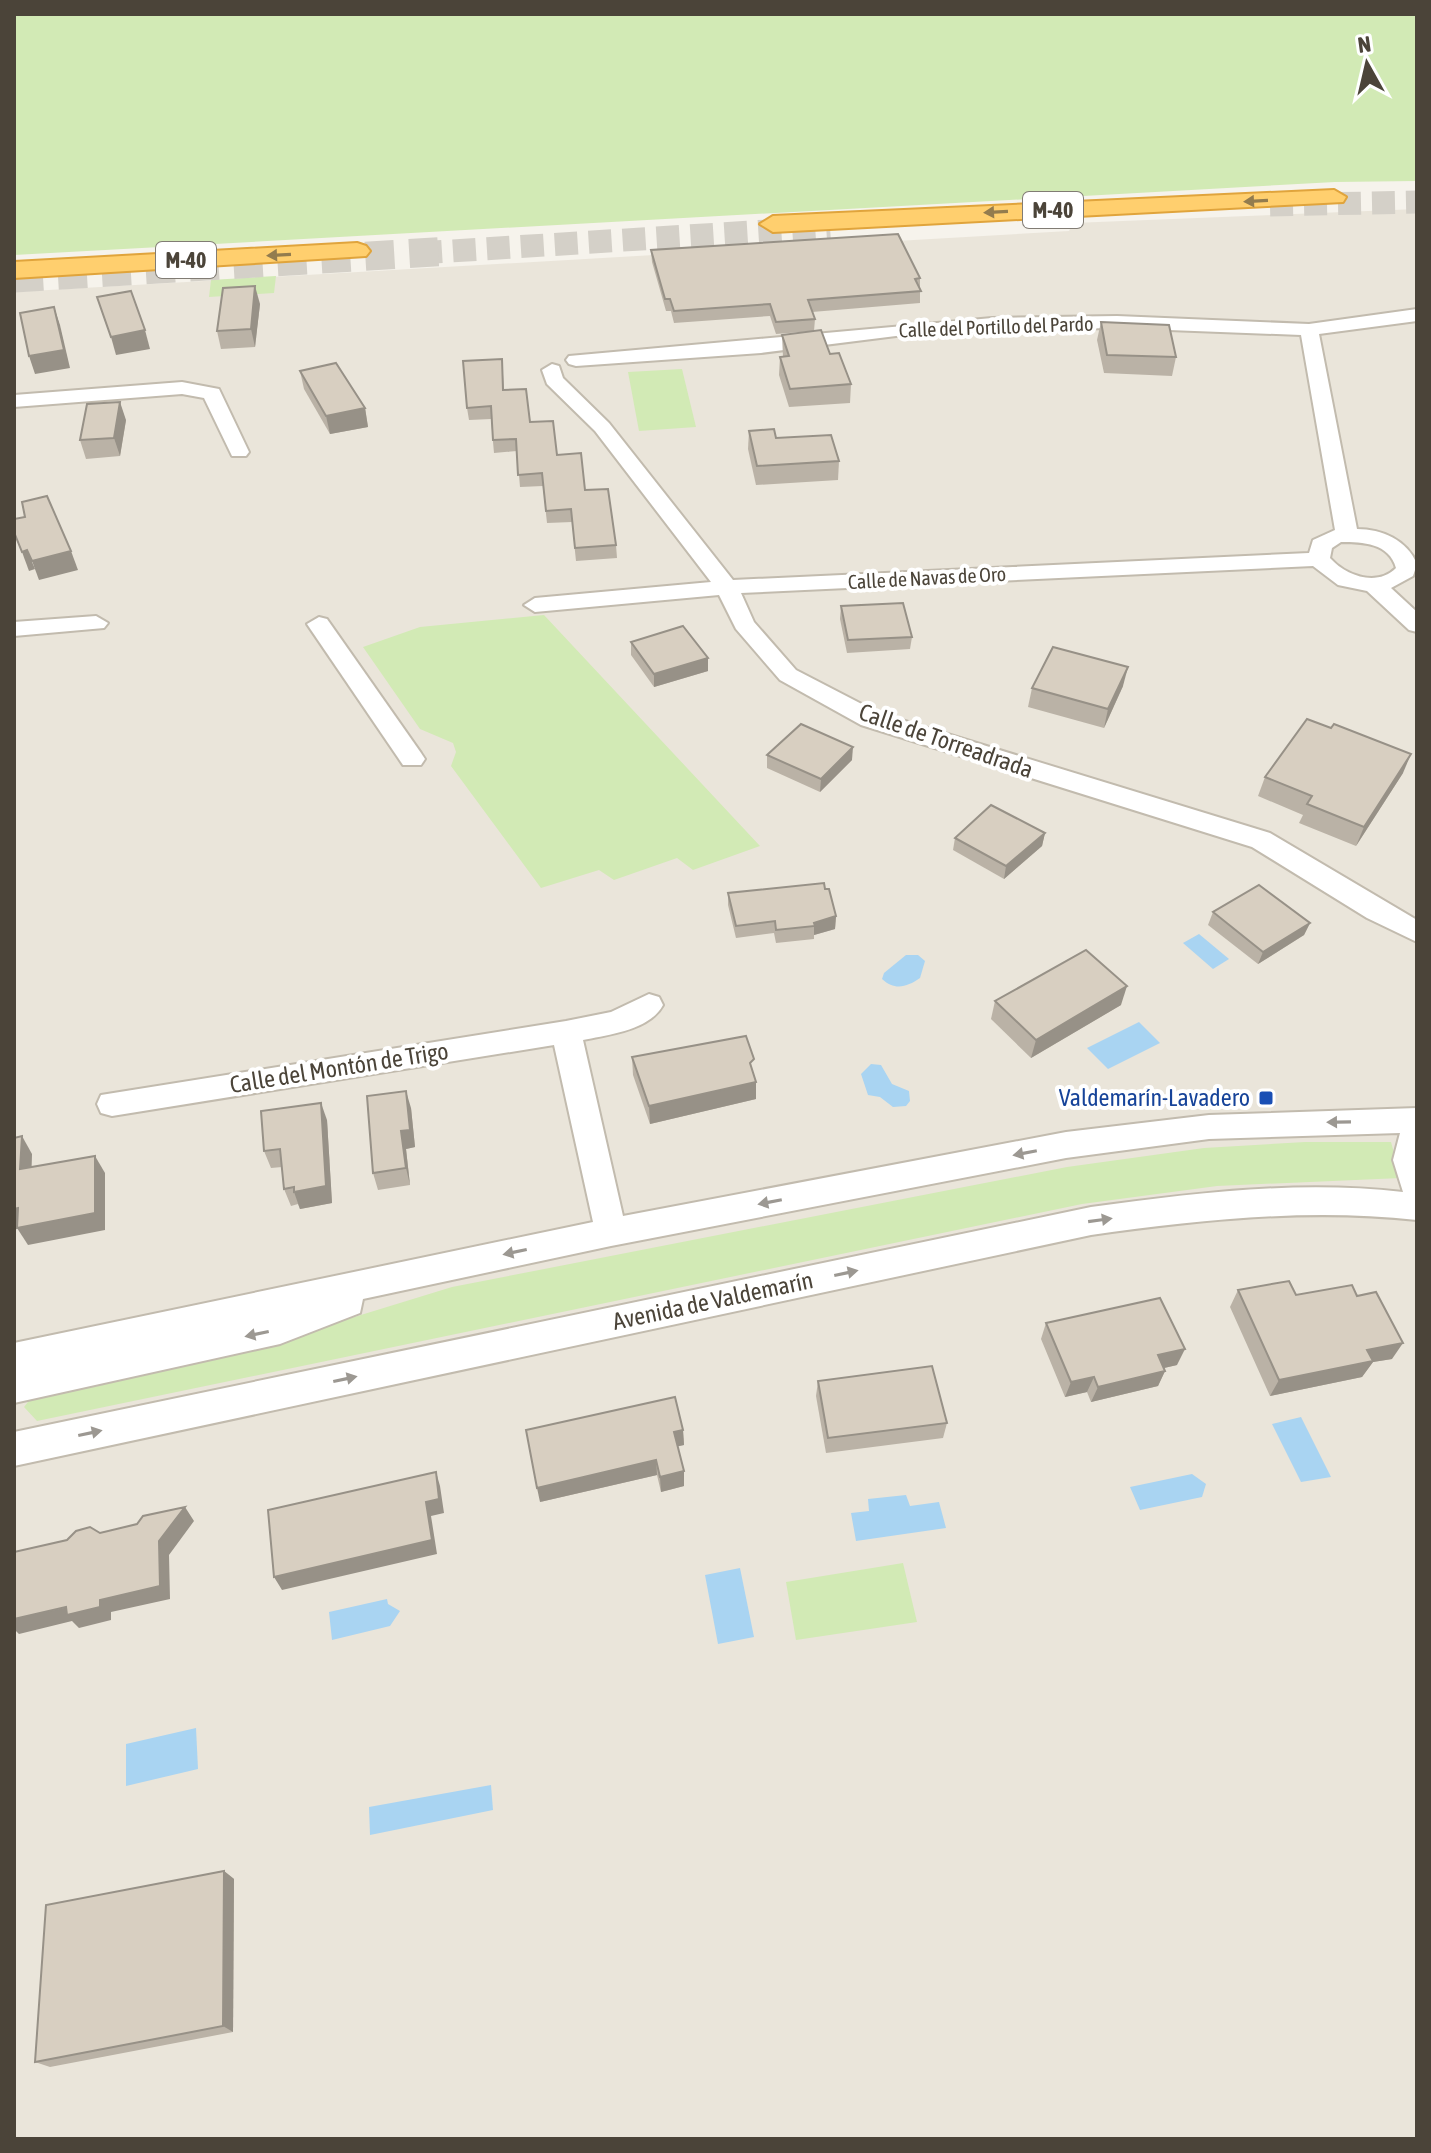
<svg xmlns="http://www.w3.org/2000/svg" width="1431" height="2153" viewBox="0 0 1431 2153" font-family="'Asap Condensed',sans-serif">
  <rect width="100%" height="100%" fill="#f6f3ec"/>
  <!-- residential -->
  <path fill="#eae5da" d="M1417 209V2139H14V292L1069 231 1073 223Z"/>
  <!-- green -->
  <g fill="#d2eab5">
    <path d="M14 14H1417V181L1335 182 14 255Z"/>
    <path d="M276 276 274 293 209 297 211 280Z"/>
    <path d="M682 369 696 427 639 431 628 372Z"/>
    <path d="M544 615 760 846 693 870 677 858 614 880 599 870 541 888 451 766 456 752 453 743 420 729 363 647 420 627Z"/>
    <path d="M1305 1142H1391L1401 1178 1217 1186 1082 1204 37 1421 24 1407 38 1389 286 1338 452 1287 1067 1167 1204 1148Z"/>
    <path d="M903 1563 917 1622 796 1640 786 1582Z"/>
  </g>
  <!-- water -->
  <g fill="#a9d4f2">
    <path d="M1199 934 1229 959 1213 969 1183 943Z"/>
    <path d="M906 955H918L925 961 920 978C907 987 895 991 882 979L884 973Z"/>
    <path d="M1139 1022 1160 1043 1108 1069 1087 1048Z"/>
    <path d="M871 1064 881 1065 892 1084 909 1091 910 1101 906 1106 893 1107 880 1097 868 1095 861 1074Z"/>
    <path d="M1301 1417 1331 1477 1301 1482 1272 1424Z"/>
    <path d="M1192 1474 1206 1484 1202 1497 1140 1510 1130 1487Z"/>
    <path d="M906 1495 910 1506 939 1502 946 1528 856 1541 851 1513 869 1511 868 1499Z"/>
    <path d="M740 1568 754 1637 718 1644 705 1575Z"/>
    <path d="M387 1599 388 1604 400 1611 390 1626 332 1640 329 1612Z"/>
    <path d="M196 1728 198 1769 126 1786V1744Z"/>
    <path d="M491 1785 493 1810 370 1835 369 1807Z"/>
  </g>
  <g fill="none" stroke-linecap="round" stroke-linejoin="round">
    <!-- highway-tunnel-far1 -->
    <g stroke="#d4d0c8" stroke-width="23" stroke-dasharray="23 11" stroke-linecap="butt">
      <path d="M1270 205 1417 202"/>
      <path d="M419 253 830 227"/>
    </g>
    <!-- highway-tunnel -->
    <path stroke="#d4d0c8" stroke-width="29" stroke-dasharray="29 15" stroke-linecap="butt" d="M14 278 451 251"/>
    <defs>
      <g id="minor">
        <path d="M1417 309V321L1319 334 1357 529C1382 529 1407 540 1417 564L1413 576 1391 588 1417 612V632L1409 630 1367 591 1338 585 1313 566 741 593 754 622 796 670 879 713 1270 833 1417 920V942L1367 918 1252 847 861 725 780 680 736 629 719 595 535 612 524 605 535 598 711 582 595 431 547 384 542 370 552 364 559 366 563 378 609 423 733 580 1309 553 1313 540 1335 530 1301 335 1117 328 992 330 896 336 761 353 576 366 569 364 566 360 569 356 992 318 1117 316 1309 324ZM1341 542C1363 542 1389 543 1396 568 1377 587 1346 576 1330 558L1332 548Z"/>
        <path d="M182 382 219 389 249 452 246 456H232L204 398 182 394 14 407V395Z"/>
        <path d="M96 616 108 623 104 628 14 636V622Z"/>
        <path d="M319 617 327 619 421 753 425 759 421 765H403L307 624Z"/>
        <path d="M649 994 659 997 663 1005C650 1030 608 1035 583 1040L623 1216 1066 1132 1209 1115 1417 1108V1220C1307 1208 1200 1220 1091 1235L14 1466V1432L1091 1207C1195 1193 1298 1180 1403 1192L1393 1160 1400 1133 1209 1139 1066 1158 611 1246 363 1299 360 1313 280 1344 14 1403V1343L593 1222 554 1045 112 1116 101 1113 97 1104 101 1095 566 1021 611 1012Z"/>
      </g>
      <g id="highway">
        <path d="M1334 190 1346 197 1343 202 773 232 760 224 773 216Z"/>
        <path d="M357 243 366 246 370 251 366 256 14 278V262Z"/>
      </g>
    </defs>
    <!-- minor casing -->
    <use href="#minor" stroke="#c2bbae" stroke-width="4"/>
    <!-- highway casing -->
    <use href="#highway" stroke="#e0a43c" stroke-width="4"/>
    <!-- minor -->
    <use href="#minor" fill="#fff" fill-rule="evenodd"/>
    <!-- highway -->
    <use href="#highway" fill="#ffcf6e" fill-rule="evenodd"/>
  </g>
  <!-- wall -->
  <g fill="#bab2a6">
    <path d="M651 250 920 278V303L812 312 815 319 814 331 776 334 770 316 674 323 671 311H666L652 262Z"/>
    <path d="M260 304 255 347 221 349 217 331Z"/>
    <path d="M1101 322 1176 357 1172 376 1104 373 1097 340Z"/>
    <path d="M782 335 830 354 851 384 850 403 789 407 779 375 780 357H783Z"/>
    <path d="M502 359 504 390 585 490 616 545 617 558 576 561 572 522 547 523 543 486 520 487 517 451 494 453 491 419 469 420 467 408Z"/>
    <path d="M300 371 365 408 368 427 330 434 304 389Z"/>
    <path d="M126 420 120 456 86 459 80 440Z"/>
    <path d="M749 431 776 438 839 461 838 480 756 485 748 449Z"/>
    <path d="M841 606 912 637 910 649 847 653 840 619Z"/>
    <path d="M631 642 708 671 654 687 631 655Z"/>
    <path d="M1123 686 1104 728 1028 707 1032 688Z"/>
    <path d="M1331 728 1403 773 1356 846 1299 823 1303 815 1258 796 1265 777Z"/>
    <path d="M767 755 852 760 820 792 767 768Z"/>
    <path d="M1045 833 1042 846 1004 879 953 850 955 838Z"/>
    <path d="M825 889 836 916 835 929 814 935V939L776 943 774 933 736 938 728 905V893Z"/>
    <path d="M1213 912 1310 923 1304 935 1258 964 1208 925Z"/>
    <path d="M995 1001 1121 1005 1031 1058 991 1019Z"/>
    <path d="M632 1057 753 1073 756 1099 650 1124 633 1075Z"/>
    <path d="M411 1108 415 1147 406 1149 410 1185 378 1190 373 1173Z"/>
    <path d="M327 1120 332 1203 300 1209 298 1204 291 1206 284 1189 282 1167 271 1168 264 1151Z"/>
    <path d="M1238 1290 1296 1295 1392 1359 1373 1362 1362 1377 1270 1396 1230 1307Z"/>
    <path d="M1046 1323 1177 1365 1164 1368 1165 1371 1158 1386 1091 1402 1087 1392 1065 1397 1041 1339Z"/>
    <path d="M818 1381 947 1423 943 1438 826 1453 816 1396Z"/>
    <path d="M683 1430 684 1445 677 1446 684 1486 661 1492 657 1475 540 1502Z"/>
    <path d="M224 1871 234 1879 233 2032 50 2067 35 2062Z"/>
  </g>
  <!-- shaded-wall -->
  <g fill="#979187">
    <path d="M255 286 260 304 255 347 251 329Z"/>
    <path d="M54 307 60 325 70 368 35 374 29 356Z"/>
    <path d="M145 330 150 349 116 355 111 337Z"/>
    <path d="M120 402 126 420 120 456 114 438Z"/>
    <path d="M365 408 368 427 330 434 326 416Z"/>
    <path d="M27 550 35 569 29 571 22 552Z"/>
    <path d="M71 551 78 570 39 580 32 561Z"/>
    <path d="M708 658V671L654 687V674Z"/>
    <path d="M1128 667 1123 686 1104 728 1108 709Z"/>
    <path d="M853 747 852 760 820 792 821 779Z"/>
    <path d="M1411 754 1403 773 1356 846 1364 827Z"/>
    <path d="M1045 833 1042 846 1004 879 1006 866Z"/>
    <path d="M836 916 835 929 814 935V923Z"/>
    <path d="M1310 923 1304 935 1258 964 1263 952Z"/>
    <path d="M1127 986 1121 1005 1031 1058 1036 1040Z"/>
    <path d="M756 1082V1099L650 1124 649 1106Z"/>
    <path d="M406 1091 411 1108 415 1147 406 1149 410 1185 406 1168 401 1131Z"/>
    <path d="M321 1103 327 1120 332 1203 300 1209 294 1192Z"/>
    <path d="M22 1136 32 1154 31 1187 20 1169Z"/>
    <path d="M95 1156 105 1173V1230L28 1245 17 1228Z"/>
    <path d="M18 1208 29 1225 14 1228V1209Z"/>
    <path d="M1403 1343 1392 1359 1373 1362 1362 1377 1270 1396 1279 1380 1367 1350Z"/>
    <path d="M1185 1349 1177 1365 1151 1371 1158 1355Z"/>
    <path d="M1165 1371 1158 1386 1091 1402 1098 1387Z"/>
    <path d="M1094 1377 1087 1392 1065 1397 1071 1382Z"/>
    <path d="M683 1430 684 1445 675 1447 674 1432Z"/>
    <path d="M656 1460 657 1475 540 1502 537 1488Z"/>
    <path d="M684 1471V1486L661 1492 660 1477Z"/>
    <path d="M436 1472 440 1486 444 1513 431 1516 437 1554 282 1590 274 1577 426 1502Z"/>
    <path d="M185 1507 194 1521 169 1555 170 1599 111 1612V1620L79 1628 72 1621 19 1634 14 1629V1619L100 1600 159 1541Z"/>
    <path d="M224 1871 234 1879 233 2032 223 2026Z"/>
  </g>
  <!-- building -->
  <g fill="#d8cfc1" stroke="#979187" stroke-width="2">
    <path d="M898 234 920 278 915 279 921 291 808 300 815 319 776 322 770 304 674 311 670 299H665L651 250Z"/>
    <path d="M255 286 251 329 217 331 223 288Z"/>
    <path d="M131 291 145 330 111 337 97 297Z"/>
    <path d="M54 307 64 350 29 356 20 313Z"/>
    <path d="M1101 322 1169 325 1176 357 1107 355Z"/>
    <path d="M821 330 830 354 839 353 851 384 790 389 780 357 789 356 782 335Z"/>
    <path d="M502 359 503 390 526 389 530 422 553 421 557 455 581 453 585 490 608 489 616 545 575 548 571 509 546 511 542 473 518 475 516 439 493 440 491 406 467 408 463 361Z"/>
    <path d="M336 363 365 408 326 416 300 371Z"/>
    <path d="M120 402 114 438 80 440 87 404Z"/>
    <path d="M774 429 776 438 831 435 839 461 757 466 749 431Z"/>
    <path d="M47 496 71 551 32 561 27 550 22 552 14 532V519L25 517 22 502Z"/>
    <path d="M903 603 912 637 848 640 841 606Z"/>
    <path d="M683 626 708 658 654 674 631 642Z"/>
    <path d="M1053 647 1128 667 1108 709 1032 688Z"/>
    <path d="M1307 719 1331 728 1334 724 1411 754 1364 827 1307 804 1312 796 1265 777Z"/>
    <path d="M801 724 853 747 821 779 767 755Z"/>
    <path d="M991 805 1045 833 1006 866 955 838Z"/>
    <path d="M824 883 825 889H829L836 916 814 923 815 926 776 930 775 921 736 926 728 893Z"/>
    <path d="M1259 885 1310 923 1263 952 1213 912Z"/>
    <path d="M1086 950 1127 986 1036 1040 995 1001Z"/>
    <path d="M746 1036 754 1059 750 1063 756 1082 649 1106 632 1057Z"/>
    <path d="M406 1091 410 1130 401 1131 406 1168 373 1173 367 1096Z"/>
    <path d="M321 1103 326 1186 294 1192V1187L284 1189 280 1149 264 1151 261 1111Z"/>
    <path d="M22 1136 20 1169 95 1156V1213L17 1228 18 1208 14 1209V1138Z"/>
    <path d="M1289 1281 1296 1295 1352 1285 1357 1296 1376 1292 1403 1343 1367 1350 1373 1361 1279 1380 1238 1290Z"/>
    <path d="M1160 1298 1185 1349 1158 1355 1165 1371 1098 1387 1094 1377 1071 1382 1046 1323Z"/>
    <path d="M932 1366 947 1423 828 1438 818 1381Z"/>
    <path d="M675 1397 683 1430 674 1432 684 1471 660 1477 656 1460 537 1488 526 1430Z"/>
    <path d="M436 1472 439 1499 426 1502 432 1540 274 1577 268 1510Z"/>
    <path d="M185 1507 159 1541 160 1586 100 1600V1607L67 1615 66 1607 14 1619V1552L67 1540 76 1531 90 1527 100 1533 137 1524 143 1516Z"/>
    <path d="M224 1871 223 2026 35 2062 46 1905Z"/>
  </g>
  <!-- one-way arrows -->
  <defs><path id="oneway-solid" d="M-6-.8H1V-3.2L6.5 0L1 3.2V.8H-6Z" transform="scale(2)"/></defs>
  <g fill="#937c4e">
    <use href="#oneway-solid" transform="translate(1256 201) rotate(177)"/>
    <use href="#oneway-solid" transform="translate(996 212) rotate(177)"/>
    <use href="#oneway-solid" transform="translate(279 255) rotate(177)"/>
  </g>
  <g fill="#9c9892">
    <use href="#oneway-solid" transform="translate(1339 1122) rotate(179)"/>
    <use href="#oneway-solid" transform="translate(1025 1153) rotate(169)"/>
    <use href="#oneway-solid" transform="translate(770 1202) rotate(169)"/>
    <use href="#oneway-solid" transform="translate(1100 1220) rotate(-8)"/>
    <use href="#oneway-solid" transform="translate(515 1252) rotate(168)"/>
    <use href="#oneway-solid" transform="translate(846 1273) rotate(-12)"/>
    <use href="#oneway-solid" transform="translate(257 1334) rotate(168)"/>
    <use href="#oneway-solid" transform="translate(345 1379) rotate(-12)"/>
    <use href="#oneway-solid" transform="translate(90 1433) rotate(-12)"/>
  </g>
  <!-- markers -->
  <rect fill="#1a4fb4" stroke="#fff" stroke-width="3" x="1258" y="1090" width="16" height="16" rx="4"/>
  <g text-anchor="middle" stroke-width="8" stroke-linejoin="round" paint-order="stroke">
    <!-- far-street labels -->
    <g font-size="20" fill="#4b4439" stroke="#fff">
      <text transform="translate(996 327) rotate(-2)" y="7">Calle del Portillo del Pardo</text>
      <text transform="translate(927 578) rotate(-3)" y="7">Calle de Navas de Oro</text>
    </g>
    <!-- shield labels -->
    <g fill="#fff" stroke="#817c74" stroke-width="2">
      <rect x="1023" y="192" width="60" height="36" rx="6"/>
      <rect x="156" y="242" width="60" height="36" rx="6"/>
    </g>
    <g font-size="22" font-weight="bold" fill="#4b4439">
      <text x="1053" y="218">M-40</text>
      <text x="186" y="268">M-40</text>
    </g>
    <!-- street labels -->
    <g font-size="24" fill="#4b4439" stroke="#fff">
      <text transform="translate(946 741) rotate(19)" y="8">Calle de Torreadrada</text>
      <text transform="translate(339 1068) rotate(-9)" y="8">Calle del Montón de Trigo</text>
      <text transform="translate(713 1301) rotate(-12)" y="8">Avenida de Valdemarín</text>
    </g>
    <!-- transit labels -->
    <g font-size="24" fill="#164399" stroke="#fff" text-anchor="end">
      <text x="1250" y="1106">Valdemarín-Lavadero</text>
    </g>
  </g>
  <!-- border -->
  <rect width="1431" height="2153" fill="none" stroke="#4b4439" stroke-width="32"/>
  <!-- north arrow -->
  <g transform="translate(1367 64) rotate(352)" stroke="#ffffff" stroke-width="6" paint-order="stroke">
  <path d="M0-6L14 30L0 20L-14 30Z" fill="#4b4439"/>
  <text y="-12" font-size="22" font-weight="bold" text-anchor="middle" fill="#4b4439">N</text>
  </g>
</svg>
